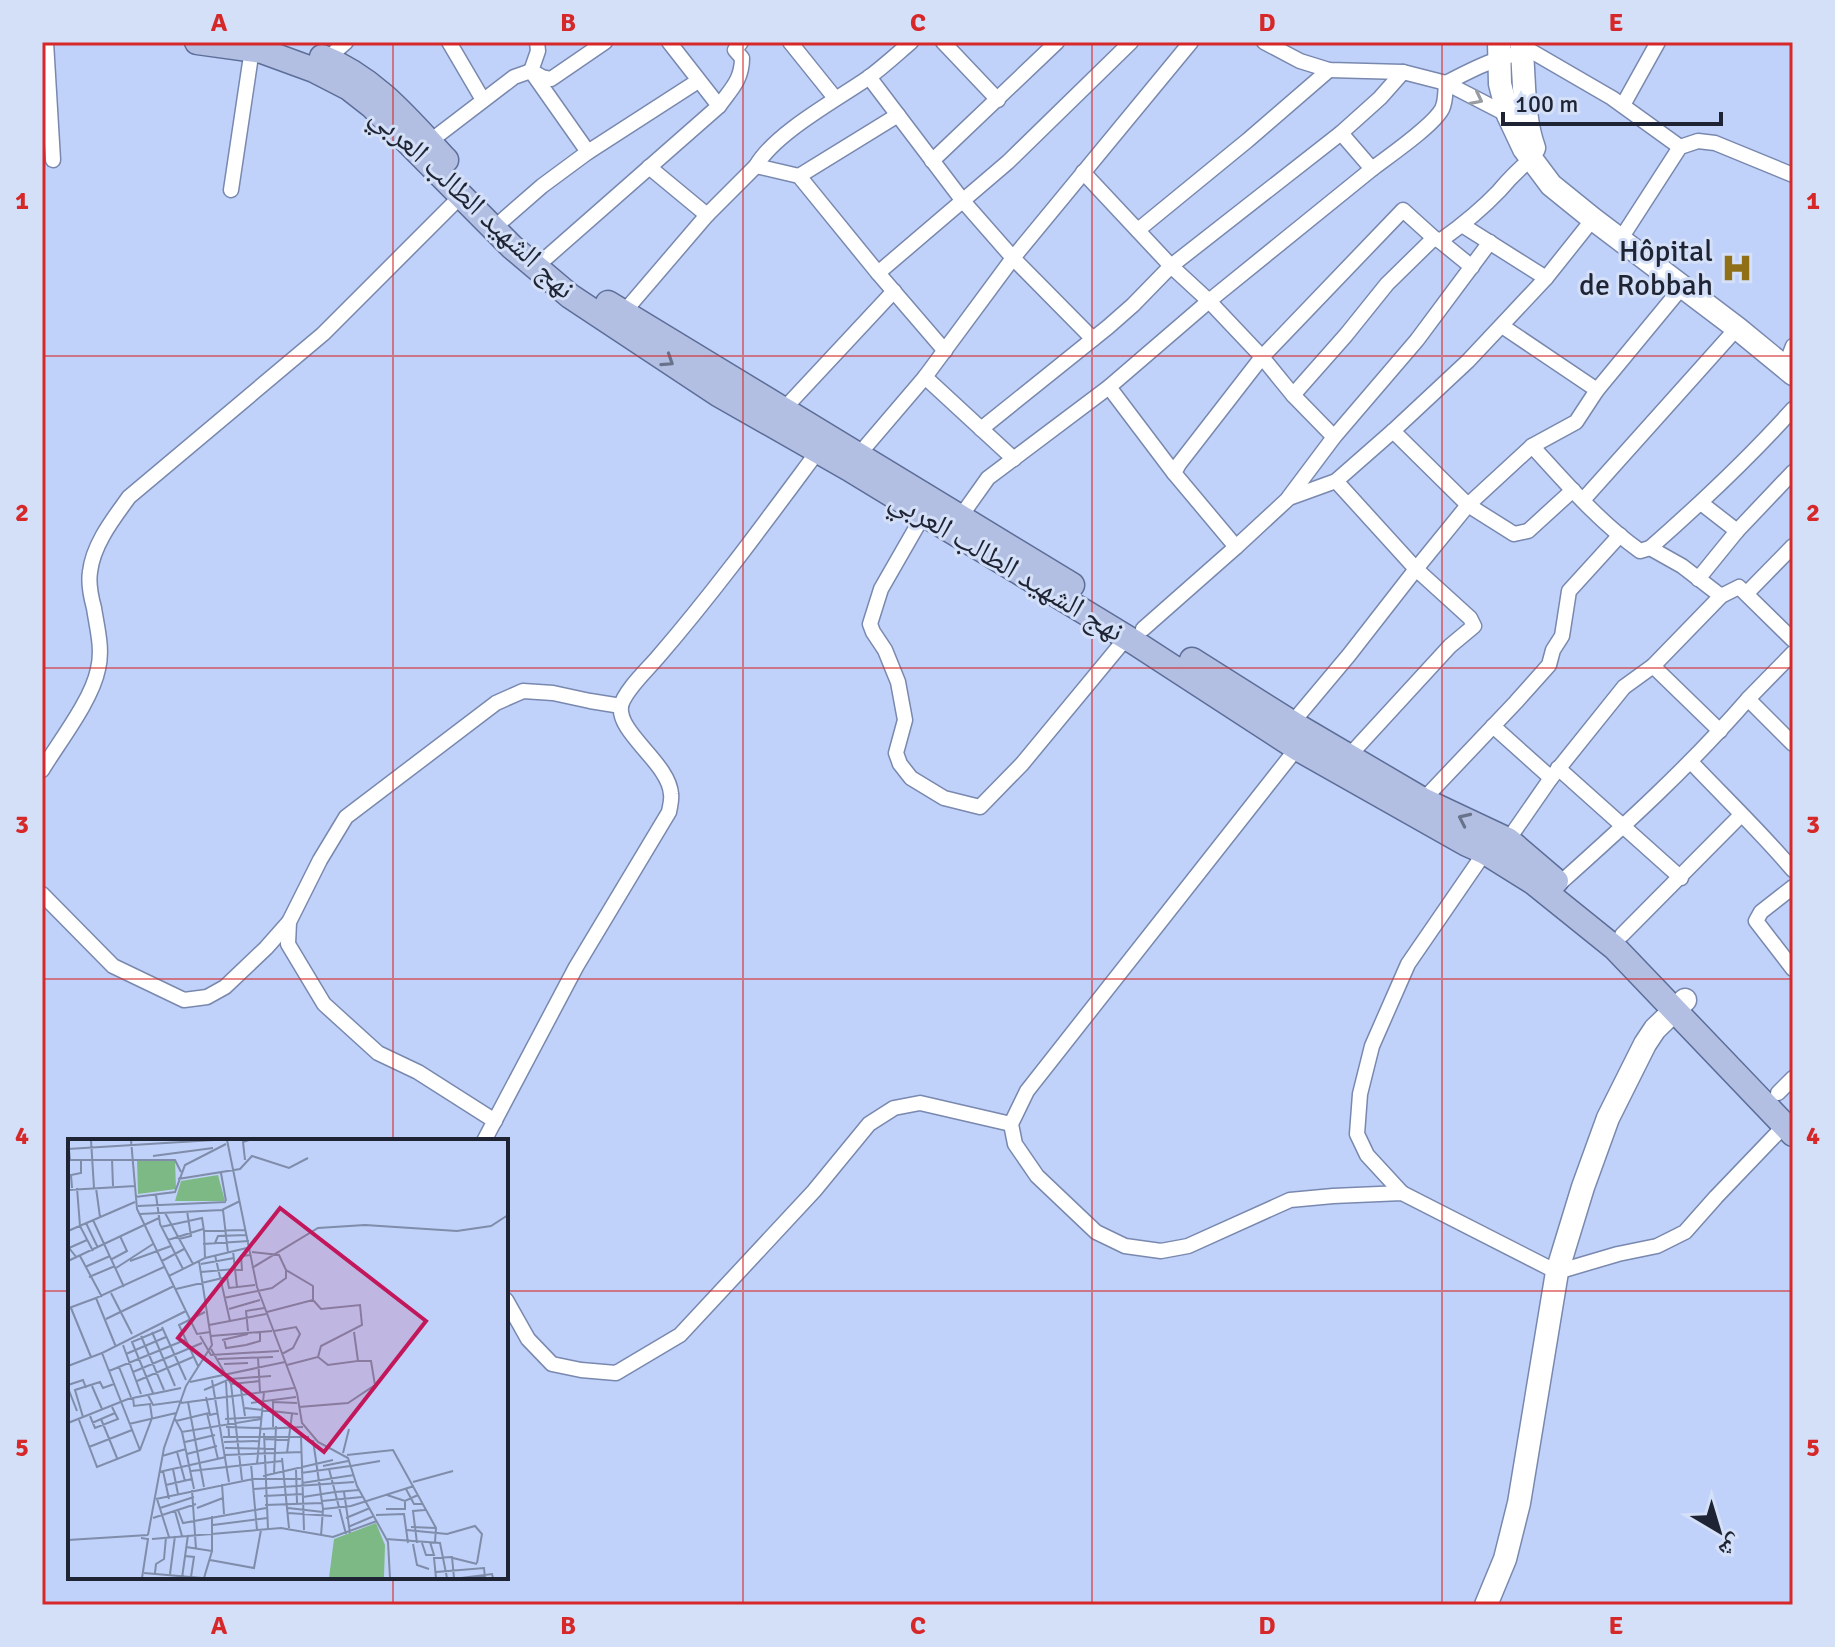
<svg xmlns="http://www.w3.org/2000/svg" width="1835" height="1647" viewBox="0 0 1835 1647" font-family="Signika,'Noto Naskh Arabic',sans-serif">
  <rect width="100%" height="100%" fill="#c0d2fa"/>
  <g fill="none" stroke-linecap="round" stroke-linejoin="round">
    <defs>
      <g id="street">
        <path d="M46 42 53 160"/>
        <path d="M449 42 483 100"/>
        <path d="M537 42 538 51 531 71 588 152"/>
        <path d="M669 42 719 106"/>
        <path d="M790 42 835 98"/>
        <path d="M943 42 998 100"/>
        <path d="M1264 42 1300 61 1329 70 1403 72 1446 83 1508 115"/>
        <path d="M322 63 346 42"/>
        <path d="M869 77 963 201 1013 258 1093 339"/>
        <path d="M1446 83C1477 67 1496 57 1531 51L1612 98 1680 147"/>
        <path d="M1623 105 1658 42"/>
        <path d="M1341 133 1372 169"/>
        <path d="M429 142 514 77 531 71 542 77 551 79 605 42"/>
        <path d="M932 161 1057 42"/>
        <path d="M756 166 799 176 878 273 945 351"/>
        <path d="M649 167 707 215"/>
        <path d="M1083 172 1171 266 1209 301 1262 357 1293 395 1334 437"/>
        <path d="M799 176 898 115"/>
        <path d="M231 190 252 49"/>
        <path d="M503 220 542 186 588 152 698 81"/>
        <path d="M1462 225 1546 278"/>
        <path d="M1138 230 1248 140 1329 70"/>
        <path d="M1620 240 1680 147 1698 141 1715 143 1793 175"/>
        <path d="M1440 241C1461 226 1481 210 1499 191 1509 179 1519 169 1531 159"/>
        <path d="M546 258 719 106C731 89 742 80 742 58L735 50 741 42"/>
        <path d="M878 273 1008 162 1131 42"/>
        <path d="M624 312 707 215 756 166C775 133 836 100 868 78 883 67 897 54 911 42"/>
        <path d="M1502 326 1597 390"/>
        <path d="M1785 367 1793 346"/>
        <path d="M925 377 1014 459"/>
        <path d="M1109 387 1174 473"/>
        <path d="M1293 395 1346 335 1387 284 1434 238"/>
        <path d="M783 410 894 291"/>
        <path d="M981 429 1108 327 1133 305 1171 266 1341 133 1380 98 1403 72"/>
        <path d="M1393 431 1468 505 1514 534 1528 531 1573 490"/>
        <path d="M1532 446C1566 483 1599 522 1640 551L1650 548 1682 566 1721 596"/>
        <path d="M855 459 925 377 1013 258 1191 42"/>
        <path d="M1336 481 1416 569 1470 618 1474 626 1450 646 1348 757"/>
        <path d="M1289 497 1334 437 1417 340 1490 242"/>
        <path d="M1583 500 1737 328"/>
        <path d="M1701 503 1737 531"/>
        <path d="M924 514 881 589 870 624 873 632 885 650 898 682 905 720 896 753 900 764 911 778 944 798 980 807 1022 764 1127 637"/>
        <path d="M961 516 988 478 1109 387 1209 301 1372 169C1389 156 1433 126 1442 109 1446 101 1445 92 1446 83"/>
        <path d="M1236 547 1174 473 1179 464 1262 357 1403 210 1434 238 1440 241 1472 267"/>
        <path d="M1650 548C1700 504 1748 459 1793 409"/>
        <path d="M1698 579 1737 531 1793 472"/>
        <path d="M1747 593 1793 546"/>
        <path d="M1143 629 1236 547 1289 498 1336 481 1393 431 1468 361 1546 278 1593 219"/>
        <path d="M1653 666 1720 731"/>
        <path d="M1748 699 1793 653"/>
        <path d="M1292 723 1349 655 1416 569 1468 505 1532 446 1576 422 1597 390 1682 287"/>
        <path d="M1493 726 1551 778"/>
        <path d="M1297 748 1027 1091 1011 1124 1015 1144 1037 1176 1096 1232 1125 1246 1161 1251 1188 1246 1290 1200 1333 1196 1402 1193 1557 1272 1618 1254 1657 1246 1685 1232 1716 1197 1785 1125"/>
        <path d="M1691 762C1725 798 1761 832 1793 870"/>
        <path d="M1558 768 1681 878"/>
        <path d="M42 770C59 742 92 700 98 669 103 649 97 628 94 608 91 597 88 584 90 572 93 544 114 518 129 497L323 334 461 196"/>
        <path d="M1423 800 1516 702 1549 665 1553 650 1562 636 1569 591 1620 535"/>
        <path d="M1559 884C1625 825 1690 766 1748 699L1793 744"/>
        <path d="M1793 887 1761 912 1756 921 1793 969"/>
        <path d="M42 894 113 966 184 1000 207 997 225 987 266 948 289 922"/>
        <path d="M1622 935 1741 815"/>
        <path d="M1778 1093 1793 1078"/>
        <path d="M495 1121 418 1072 378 1053 324 1004 288 944 289 922 320 860 346 817 496 703 523 691 553 693 590 701 621 706"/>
        <path d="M484 1141 576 967 669 812C670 806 672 800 671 794 669 763 617 733 621 706 624 691 648 669 658 657 715 591 766 521 818 451"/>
        <path d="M1402 1193 1367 1155 1357 1134 1360 1094 1372 1046 1408 964 1485 852 1508 840 1551 778 1624 687 1653 666 1721 596 1739 587 1793 640"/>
        <path d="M506 1300 528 1339 552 1364 581 1370 616 1373 680 1335 814 1191 869 1124 894 1108 920 1103 1011 1124"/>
      </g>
      <g id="secondary">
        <path d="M1499 42 1500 84 1508 115 1524 149 1551 185 1593 219 1737 328 1793 374"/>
        <path d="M1521 42C1525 77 1522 114 1534 148"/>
        <path d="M1486 1605 1505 1559 1519 1503 1557 1272 1583 1187 1608 1118 1645 1044 1655 1029 1685 1000"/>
      </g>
      <g id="primary">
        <path d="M197 42 262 51 314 70 349 88 372 106 512 247 570 296 718 394 848 468 1134 642 1297 748 1467 844 1485 852 1533 882 1615 948 1793 1134"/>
        <path d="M322 57C375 78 409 120 446 160"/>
        <path d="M608 303 1072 585"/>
        <path d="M1192 660 1292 723 1423 800 1508 840 1556 881"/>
      </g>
    </defs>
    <!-- street casing -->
    <use href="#street" stroke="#7988ae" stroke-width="17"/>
    <!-- secondary casing -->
    <use href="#secondary" stroke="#7988ae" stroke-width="25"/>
    <!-- primary casing -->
    <use href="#primary" stroke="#5c6d98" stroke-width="27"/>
    <!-- street -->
    <use href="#street" stroke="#fff" stroke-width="14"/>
    <!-- secondary -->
    <use href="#secondary" stroke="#fff" stroke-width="22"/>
    <!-- primary -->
    <use href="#primary" stroke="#b2bfe2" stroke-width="24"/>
  </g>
  <!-- one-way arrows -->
  <defs><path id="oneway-chevron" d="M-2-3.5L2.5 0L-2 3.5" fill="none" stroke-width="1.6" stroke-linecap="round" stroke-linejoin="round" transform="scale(2)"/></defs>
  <use stroke="#9a9ca3" href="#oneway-chevron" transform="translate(1477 99) rotate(27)"/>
  <g stroke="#68728a">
    <use href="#oneway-chevron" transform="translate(668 361) rotate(33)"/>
    <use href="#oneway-chevron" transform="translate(1464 819) rotate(-155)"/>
  </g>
  <!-- grid -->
  <path fill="none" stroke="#d62828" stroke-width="2" stroke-opacity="0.55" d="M393 42V1141M743 42V1605M1092 42V1605M1442 42V1605M42 356H1793M42 668H1793M42 979H1793M42 1291H70M506 1291H1793M393 1577V1605"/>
  <!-- icons -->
  <defs>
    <symbol id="hospital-bare" viewBox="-9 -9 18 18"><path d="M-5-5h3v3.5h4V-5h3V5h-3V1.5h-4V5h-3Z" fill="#907016" stroke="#d4dff8" stroke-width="2.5" paint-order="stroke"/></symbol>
  </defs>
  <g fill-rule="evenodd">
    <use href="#hospital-bare" x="1715" y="246" width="44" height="44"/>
  </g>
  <g text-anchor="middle" stroke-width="6" stroke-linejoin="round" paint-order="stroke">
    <!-- street labels -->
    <g font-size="30" fill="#1e2433" stroke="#d4dff8">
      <text transform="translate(473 202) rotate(43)" y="10">نهج الشهيد الطالب العربي</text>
      <text transform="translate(1007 565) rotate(31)" y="10">نهج الشهيد الطالب العربي</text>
    </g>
    <!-- poi labels -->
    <g font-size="30" fill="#1e2433" stroke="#d4dff8" text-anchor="end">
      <text x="1713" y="261">Hôpital<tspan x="1713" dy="34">de Robbah</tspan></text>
    </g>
  </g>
  <!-- overview -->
  <g transform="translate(68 1139)">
    <rect width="440" height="440" fill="#c0d2fa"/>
    <path d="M69 21H107L108 50 70 55Z" fill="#7db984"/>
    <path d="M150 36 157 62H107L113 42ZM308 384 317 406 316 439H261L266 400Z" fill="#7db984"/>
    <path fill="none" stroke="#7f8caa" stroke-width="2" d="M0 1 2 21H107L113 33M23 1 26 49M63 1 69 70 101 137 137 119 183 108M159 1 189 148 229 254 234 284 250 303 280 319 289 347 320 403 322 439M0 10 146 1M85 17 145 9M44 20 45 47M177 21 175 3 181 1M153 34 158 62M110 40 172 30 184 17 221 29 240 19M4 49 3 36 13 34V21M9 49 12 87 25 112M28 49 32 78M0 51 67 47M88 56 92 85 115 130M67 58 107 53 117 26 158 5M70 67 158 63M155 71 160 114M97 74 125 125M72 75 154 71 172 62M25 81 56 148M18 84 30 109M93 88 134 79 136 92 178 91M0 92 67 63M136 92 137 119M111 100 123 97 119 72M100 101 135 90M147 104 150 97 179 96M135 105 181 102M165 112 169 148M184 113 211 116 218 131 245 147V161L199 173M147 116 162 182M12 117 34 158M9 119 1 109 19 101M44 120 59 112 52 97M0 122 91 79M62 122 103 107M94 122 116 110M133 125 166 119M17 128 42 117M48 129 85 105M184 129 250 89 297 86 389 92 423 87 440 76M167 131H174L173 117 183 116M133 133 167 130M101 137 129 195 142 193M21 138 47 127M108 150 159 138 161 149 187 146M43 154 64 195M156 159 204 149 218 139V131M1 169 28 159M3 169 23 218M161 170 192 161M38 180 106 147M141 186 198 175M94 188 118 241M180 192 178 172 196 169M206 192 228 188 232 195 225 209 214 215M84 193 107 247M73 197 96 251M132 197 143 216 211 212M143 197 204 192M156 200 158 209 178 206 192 202V193M154 201 180 195M55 206 73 255M48 208 28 159 96 128M143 210 163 245 174 341M58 215 98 198M190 218 192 253M250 218 260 226 290 222 286 193M150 220 205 218M156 225 180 224M219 226 250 218 253 207 294 186 292 166 253 170 245 161M0 227 34 214M130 227 111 186 137 173M51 228 63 258M41 232 117 201M65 233 134 204M144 241 161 343M69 242 125 218M122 243 217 223M158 243 161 297M172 244 177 277M163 245 192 242M0 246 15 241 18 249M24 247 34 270M118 247 144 206 131 122M0 249 9 272M136 251 162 240 203 237M85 254 64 203 95 190M80 256 85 266 114 262M138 258 142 276 150 274M120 263 136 348M205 263 229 264M113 264 226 249M183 264 228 258M231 268 280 264 307 246 303 222H290M177 269 230 275M139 274 150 320M22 277 27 289 50 280 44 268M15 278 7 251 32 243 35 249 46 245M33 280 49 319M107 280 114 293 193 280M157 280 194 278M11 281 29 328 72 311 84 279 82 265 66 267 65 259M108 282 141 274M0 284 60 260 113 249M24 284 47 274M61 285 108 274M158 288 192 289M205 288V260M191 290 235 288M114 293 126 350M196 294 200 390M233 297 236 391M155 298H241M196 300 220 301M245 301 255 370 253 397M117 303 147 296M156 303 191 302M21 308 64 291M157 309 207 310M72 311 34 214 118 172M109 313 117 342M219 314 224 275M275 314 281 290M119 315 149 307M157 316 234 313M279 316 325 311 368 389 367 403M94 317 118 310M214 319 221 389M183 325 189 391M189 325 196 253M255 327 280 322M283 327 312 322M105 330 110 355M261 330 278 395M228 331 229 364M95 332 101 360M123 332 214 322M91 333 158 318M233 334 282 327M206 335 208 287M195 337 265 321M345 343 385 332M234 344 286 336M154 345 156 375M98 346 124 340M185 350 286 343M338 350 346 365H354M124 351 128 410M267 353 291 351M276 353 282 394M319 356 337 362 350 356M196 357 235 355M235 358 267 353M88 360 185 340H233M89 360 101 398M254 362 294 358M197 366 254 364M92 369 126 358M129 369 155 359M220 369 255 373M255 370 283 367 346 347M318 370H337V362M110 371 115 384 198 369M107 372 114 397M220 374 264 377M308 376 336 375 340 404M85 379 128 365M278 379 302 369M145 386 199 379M280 388 306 377M343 388 368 389M339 391 379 395 407 387 414 395 409 424M80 396 96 309 118 247M73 399 80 400 74 439M84 400 213 389 265 398 309 382M318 400 372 404 379 439M0 401 80 396M349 404 345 372 357 371M354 404 358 416H366L362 403M345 405 349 426 361 430M118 408 144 412M117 417 126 418 123 438M385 419 409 425M142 421 186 429 193 391M368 433 416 429 417 439M76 434 134 439M87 434 88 425 96 420 98 398M102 435 107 397M114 439 120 396M136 439 144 412V377M368 439 366 419 384 418 386 439M393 439 424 435 425 439"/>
    <path fill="#c2185b" fill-opacity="0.15" stroke="#c2185b" stroke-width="4" d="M212 69 358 182 256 313 110 199Z"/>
    <rect width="440" height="440" fill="none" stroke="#1e2433" stroke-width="4"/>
  </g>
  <!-- border -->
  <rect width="1835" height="1647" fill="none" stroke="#d4dff8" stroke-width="88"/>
  <!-- north arrow -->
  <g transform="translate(1719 1531) rotate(142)" stroke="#d4dff8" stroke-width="6" paint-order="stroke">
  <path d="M0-6L14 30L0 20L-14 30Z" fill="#1e2433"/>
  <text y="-12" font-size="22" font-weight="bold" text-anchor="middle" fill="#1e2433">ش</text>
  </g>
  <!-- scale -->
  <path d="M1503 112v12h218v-12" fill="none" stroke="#1e2433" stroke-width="4"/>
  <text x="1515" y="112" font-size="24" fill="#1e2433" stroke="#d4dff8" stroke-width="6" paint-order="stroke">100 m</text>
  <rect x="44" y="44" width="1747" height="1559" fill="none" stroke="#d62828" stroke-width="3"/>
  <g font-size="26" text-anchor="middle" font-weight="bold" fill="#d62828">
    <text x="219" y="31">A</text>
    <text x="568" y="31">B</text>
    <text x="918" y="31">C</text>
    <text x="1267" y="31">D</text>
    <text x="1616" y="31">E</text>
    <text x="22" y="209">1</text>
    <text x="1813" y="209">1</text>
    <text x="22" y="521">2</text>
    <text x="1813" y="521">2</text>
    <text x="22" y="833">3</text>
    <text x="1813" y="833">3</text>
    <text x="22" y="1144">4</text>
    <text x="1813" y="1144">4</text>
    <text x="22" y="1456">5</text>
    <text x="1813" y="1456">5</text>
    <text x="219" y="1634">A</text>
    <text x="568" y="1634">B</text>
    <text x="918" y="1634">C</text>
    <text x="1267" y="1634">D</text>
    <text x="1616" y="1634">E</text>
  </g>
</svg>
